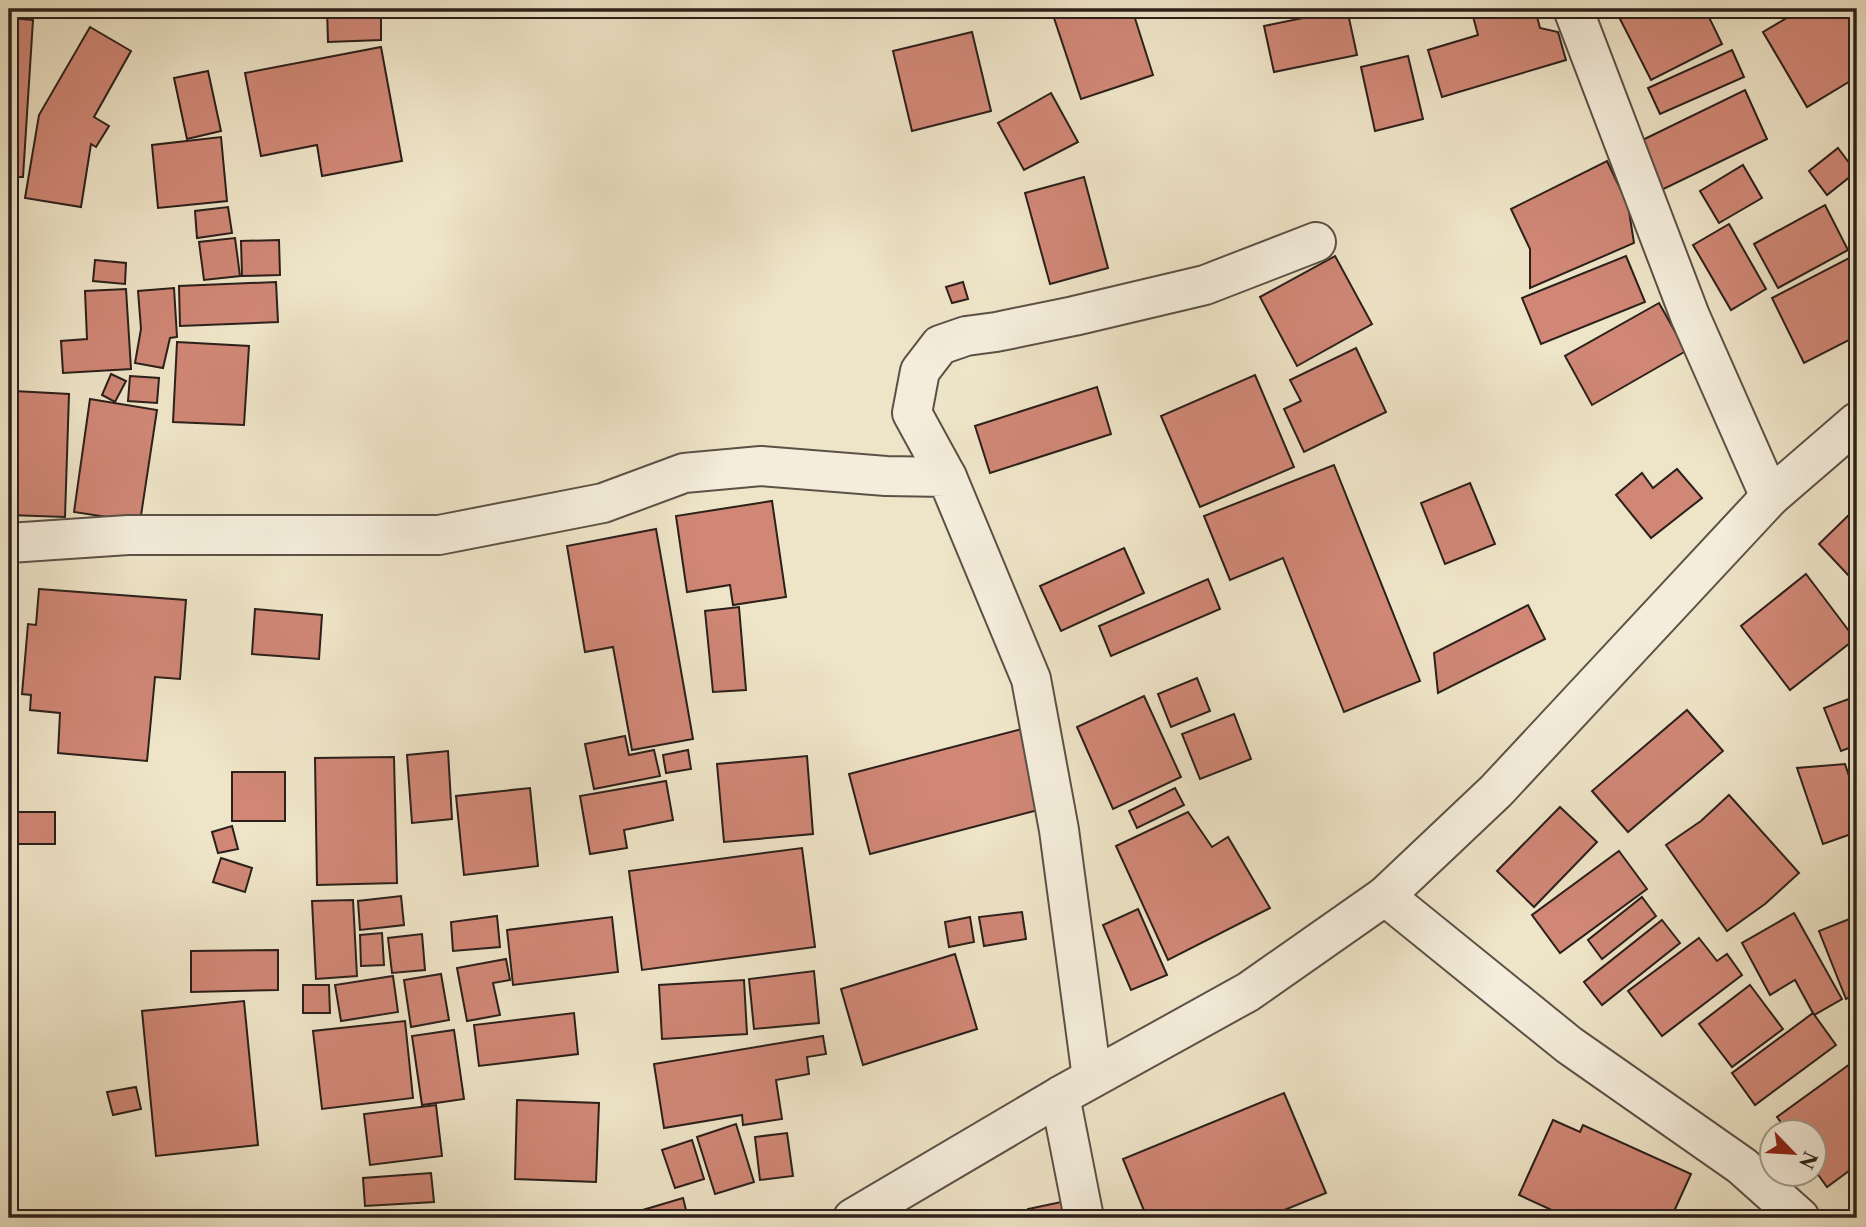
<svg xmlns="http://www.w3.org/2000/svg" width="1866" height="1227" viewBox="0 0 1866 1227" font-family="'Libre Caslon Text',serif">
  <rect width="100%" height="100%" fill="#eee4c7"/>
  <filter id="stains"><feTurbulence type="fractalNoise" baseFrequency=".00286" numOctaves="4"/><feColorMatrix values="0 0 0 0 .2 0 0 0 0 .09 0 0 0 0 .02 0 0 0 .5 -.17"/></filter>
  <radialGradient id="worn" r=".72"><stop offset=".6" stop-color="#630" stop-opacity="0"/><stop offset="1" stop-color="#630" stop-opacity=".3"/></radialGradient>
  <!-- building -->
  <g fill="#d08776" stroke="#2c201b" stroke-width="2">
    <path d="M128 9H212L210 18Z"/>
    <rect x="217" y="9" width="49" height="5"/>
    <path d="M327 9H381V40L328 42Z"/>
    <path d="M1051 9H1132L1153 75 1081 99Z"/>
    <path d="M1347 9 1357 55 1274 72 1264 26Z"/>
    <path d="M1471 9H1535L1540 28 1558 32 1566 60 1442 97 1428 50 1478 35Z"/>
    <path d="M1631 9H1705L1722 44 1651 80 1618 15Z"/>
    <path d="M1802 9H1857V77L1807 107 1763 32Z"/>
    <path d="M9 18 33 20 23 177H9Z"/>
    <path d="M90 27 131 51 94 117 109 126 96 147 91 144 81 207 25 198 39 115Z"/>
    <path d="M972 32 991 111 912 131 893 51Z"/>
    <path d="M381 47 402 161 322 176 317 145 261 156 245 73Z"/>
    <path d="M1732 50 1744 77 1660 114 1648 88Z"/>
    <path d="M1408 56 1423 119 1375 131 1361 67Z"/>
    <path d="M208 71 221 131 187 139 174 78Z"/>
    <path d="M1745 90 1767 139 1649 196 1626 148Z"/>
    <path d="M1051 93 1078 142 1024 170 998 123Z"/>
    <path d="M221 137 227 201 158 208 152 145Z"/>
    <path d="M1838 148 1856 172 1827 195 1809 171Z"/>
    <path d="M1607 161 1628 205 1634 243 1530 288V249L1511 209Z"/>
    <path d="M1743 165 1762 198 1719 223 1700 191Z"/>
    <path d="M1084 177 1108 268 1050 284 1025 193Z"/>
    <path d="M1825 205 1848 250 1778 288 1754 244Z"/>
    <path d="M228 207 232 233 197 238 195 211Z"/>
    <path d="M1729 224 1766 289 1731 310 1693 245Z"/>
    <path d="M235 238 240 276 204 280 199 242Z"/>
    <path d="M279 240 280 275 242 276 241 241Z"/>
    <path d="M1335 256 1372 324 1297 366 1260 297Z"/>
    <path d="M1626 256 1645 302 1541 344 1522 298Z"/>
    <path d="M1851 257 1857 269V336L1804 363 1772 298Z"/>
    <path d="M95 260 126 263 125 284 93 281Z"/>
    <path d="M276 282 278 322 180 326 179 286Z"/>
    <path d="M963 282 968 299 952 303 946 287Z"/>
    <path d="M174 288 177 337 170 338 163 368 135 363 141 329 138 291Z"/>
    <path d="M126 289 131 369 63 373 61 341 87 339 85 291Z"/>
    <path d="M1659 303 1686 351 1592 405 1565 356Z"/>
    <path d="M177 342 249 346 244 425 173 422Z"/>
    <path d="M1356 348 1386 412 1304 452 1284 409 1301 401 1290 380Z"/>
    <path d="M111 374 126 381 115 402 102 395Z"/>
    <path d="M1255 375 1294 467 1200 507 1161 416Z"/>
    <path d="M130 376 159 378 157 403 128 401Z"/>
    <path d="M1097 387 1111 434 990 473 975 426Z"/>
    <path d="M14 391 69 394 65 517 9 515Z"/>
    <path d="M90 399 157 410 140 522 74 512Z"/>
    <path d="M1334 465 1420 681 1344 712 1283 558 1230 580 1204 516Z"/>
    <path d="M1677 469 1702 498 1651 538 1616 495 1642 473 1653 488Z"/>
    <path d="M1470 483 1495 544 1445 564 1421 503Z"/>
    <path d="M772 501 786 597 733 605 730 585 687 592 676 516Z"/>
    <path d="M1857 507V608L1849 576 1819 544Z"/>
    <path d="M656 529 693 739 632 750 613 647 585 652 567 546Z"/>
    <path d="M1124 548 1144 593 1061 631 1040 586Z"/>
    <path d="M1806 574 1855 639 1790 690 1741 626Z"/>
    <path d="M1208 579 1220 609 1111 656 1099 626Z"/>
    <path d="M39 589 186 600 180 679 155 677 147 761 58 753 60 713 30 710 31 695 22 694 28 624 36 625Z"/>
    <path d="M1528 605 1545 639 1438 693 1434 653Z"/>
    <path d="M739 607 746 690 713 692 705 611Z"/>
    <path d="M255 609 322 615 319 659 252 654Z"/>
    <path d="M1197 678 1210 711 1171 727 1158 694Z"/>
    <path d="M1144 696 1181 777 1113 809 1077 727Z"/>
    <path d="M1857 696V745L1841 751 1824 708Z"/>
    <path d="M1687 710 1723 751 1628 832 1592 791Z"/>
    <path d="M1234 714 1251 759 1200 779 1182 734Z"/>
    <path d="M1022 729 1042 809 870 854 849 774Z"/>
    <path d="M625 736 629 755 654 750 660 776 594 789 585 744Z"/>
    <path d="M688 750 691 769 666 773 663 755Z"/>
    <path d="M448 751 452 819 412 823 407 755Z"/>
    <path d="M807 756 813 834 724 842 717 764Z"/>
    <path d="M394 757 397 883 317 885 315 758Z"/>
    <path d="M1845 764 1857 800V832L1823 844 1797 768Z"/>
    <rect x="232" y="772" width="53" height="49"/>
    <path d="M666 781 673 820 624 830 627 848 590 854 580 796Z"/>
    <path d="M530 788 538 866 464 875 456 796Z"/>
    <path d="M1175 788 1184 805 1137 828 1129 811Z"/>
    <path d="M1729 795 1799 873 1765 904 1727 931 1666 845 1701 821Z"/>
    <path d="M1560 807 1597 842 1534 907 1497 871Z"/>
    <rect x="18" y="812" width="37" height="32"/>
    <path d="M1188 812 1212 847 1228 837 1270 908 1168 960 1116 846Z"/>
    <path d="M232 826 238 849 218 853 212 832Z"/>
    <path d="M802 848 815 947 642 970 629 871Z"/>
    <path d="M1619 851 1647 889 1560 953 1532 915Z"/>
    <path d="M221 858 252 868 245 892 213 882Z"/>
    <path d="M401 896 404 925 360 930 358 901Z"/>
    <path d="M1642 897 1656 916 1602 959 1588 940Z"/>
    <path d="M353 900 357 976 316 979 312 901Z"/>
    <path d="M1138 909 1167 975 1131 990 1103 925Z"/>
    <path d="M1022 912 1026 939 984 946 979 917Z"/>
    <path d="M1794 913 1842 999 1814 1015 1795 980 1770 995 1742 943Z"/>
    <path d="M497 916 500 947 453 951 451 922Z"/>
    <path d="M1857 916V994L1846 999 1819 931Z"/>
    <path d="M612 917 618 972 513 985 507 930Z"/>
    <path d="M970 917 974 942 949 947 945 922Z"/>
    <path d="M1662 920 1680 943 1602 1005 1584 982Z"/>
    <path d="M382 933 384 965 361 966 360 935Z"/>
    <path d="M422 934 425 970 392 973 388 938Z"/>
    <path d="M1699 938 1717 961 1727 954 1742 975 1662 1036 1628 991Z"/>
    <path d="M278 950V990L191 992V951Z"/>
    <path d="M955 954 977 1029 863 1065 841 989Z"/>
    <path d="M506 959 510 980 493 983 500 1015 467 1021 457 968Z"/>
    <path d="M814 971 819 1023 754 1029 749 979Z"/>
    <path d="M441 974 449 1020 411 1027 404 980Z"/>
    <path d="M393 976 398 1012 341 1021 335 985Z"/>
    <path d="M744 980 747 1034 662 1039 659 985Z"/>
    <path d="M303 985H329L330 1013H303Z"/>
    <path d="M1750 985 1783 1029 1732 1067 1699 1024Z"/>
    <path d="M244 1001 258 1145 156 1156 142 1011Z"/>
    <path d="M574 1013 578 1054 479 1066 474 1025Z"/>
    <path d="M1813 1013 1836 1045 1755 1105 1732 1073Z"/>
    <path d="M405 1021 413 1098 322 1109 313 1031Z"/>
    <path d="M454 1030 464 1099 422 1105 412 1036Z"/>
    <path d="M823 1036 826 1054 807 1057 809 1074 776 1080 782 1119 743 1125 742 1115 664 1128 654 1064Z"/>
    <path d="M1857 1059V1165L1827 1187 1814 1169V1132H1788L1777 1117Z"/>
    <path d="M136 1087 141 1109 113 1115 107 1092Z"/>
    <path d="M1284 1093 1326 1193 1265 1218H1147L1123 1159Z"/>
    <path d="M517 1100 599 1103 596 1182 515 1179Z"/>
    <path d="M436 1105 442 1156 370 1165 364 1114Z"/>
    <path d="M1553 1120 1580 1132 1583 1125 1691 1174 1671 1218H1569L1519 1195Z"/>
    <path d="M736 1124 754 1182 715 1194 697 1137Z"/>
    <path d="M787 1133 793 1176 760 1180 755 1137Z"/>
    <path d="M692 1140 704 1179 675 1188 662 1150Z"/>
    <path d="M431 1173 434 1202 365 1206 363 1178Z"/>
    <path d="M683 1198 688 1218H638L636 1212Z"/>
    <path d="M1071 1200 1074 1218H1029L1028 1209Z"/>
    <path d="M367 1213 434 1214 433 1218H367Z"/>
  </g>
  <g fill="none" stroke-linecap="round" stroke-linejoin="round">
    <defs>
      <g id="street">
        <path d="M1573 9 1690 316 1770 497"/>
        <path d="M947 477 912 413 920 371 940 345 966 336 996 332 1074 316 1205 285 1316 242"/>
        <path d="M9 543 128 535H439L603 503 684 473 761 466 886 476 947 477 1031 679 1059 830 1092 1078"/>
        <path d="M1385 896 1569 1045 1742 1166 1800 1218"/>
        <path d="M1060 1096 1084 1218"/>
        <path d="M853 1218 1060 1096 1248 992 1385 896 1496 791 1770 497 1857 422"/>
      </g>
    </defs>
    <!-- street casing -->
    <use href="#street" stroke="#5c5146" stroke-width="42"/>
    <!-- street -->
    <use href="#street" stroke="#f4eddb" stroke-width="38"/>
  </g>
  <!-- margin -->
  <rect width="1866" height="1227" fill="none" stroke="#eee4c7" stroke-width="35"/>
  <rect x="10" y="10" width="1845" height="1206" fill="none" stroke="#2c201b" stroke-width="3.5"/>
  <rect x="18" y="18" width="1831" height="1192" fill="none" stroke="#2c201b" stroke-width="2"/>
  <!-- north arrow -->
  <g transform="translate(1793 1153) rotate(115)"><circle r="33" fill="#f4eddb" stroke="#a49b8e" stroke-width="2"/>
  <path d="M0-5L12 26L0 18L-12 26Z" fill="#8f2418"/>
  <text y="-10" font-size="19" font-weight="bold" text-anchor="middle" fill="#2c201b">N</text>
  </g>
  <rect width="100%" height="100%" filter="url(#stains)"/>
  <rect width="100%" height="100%" fill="url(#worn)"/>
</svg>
